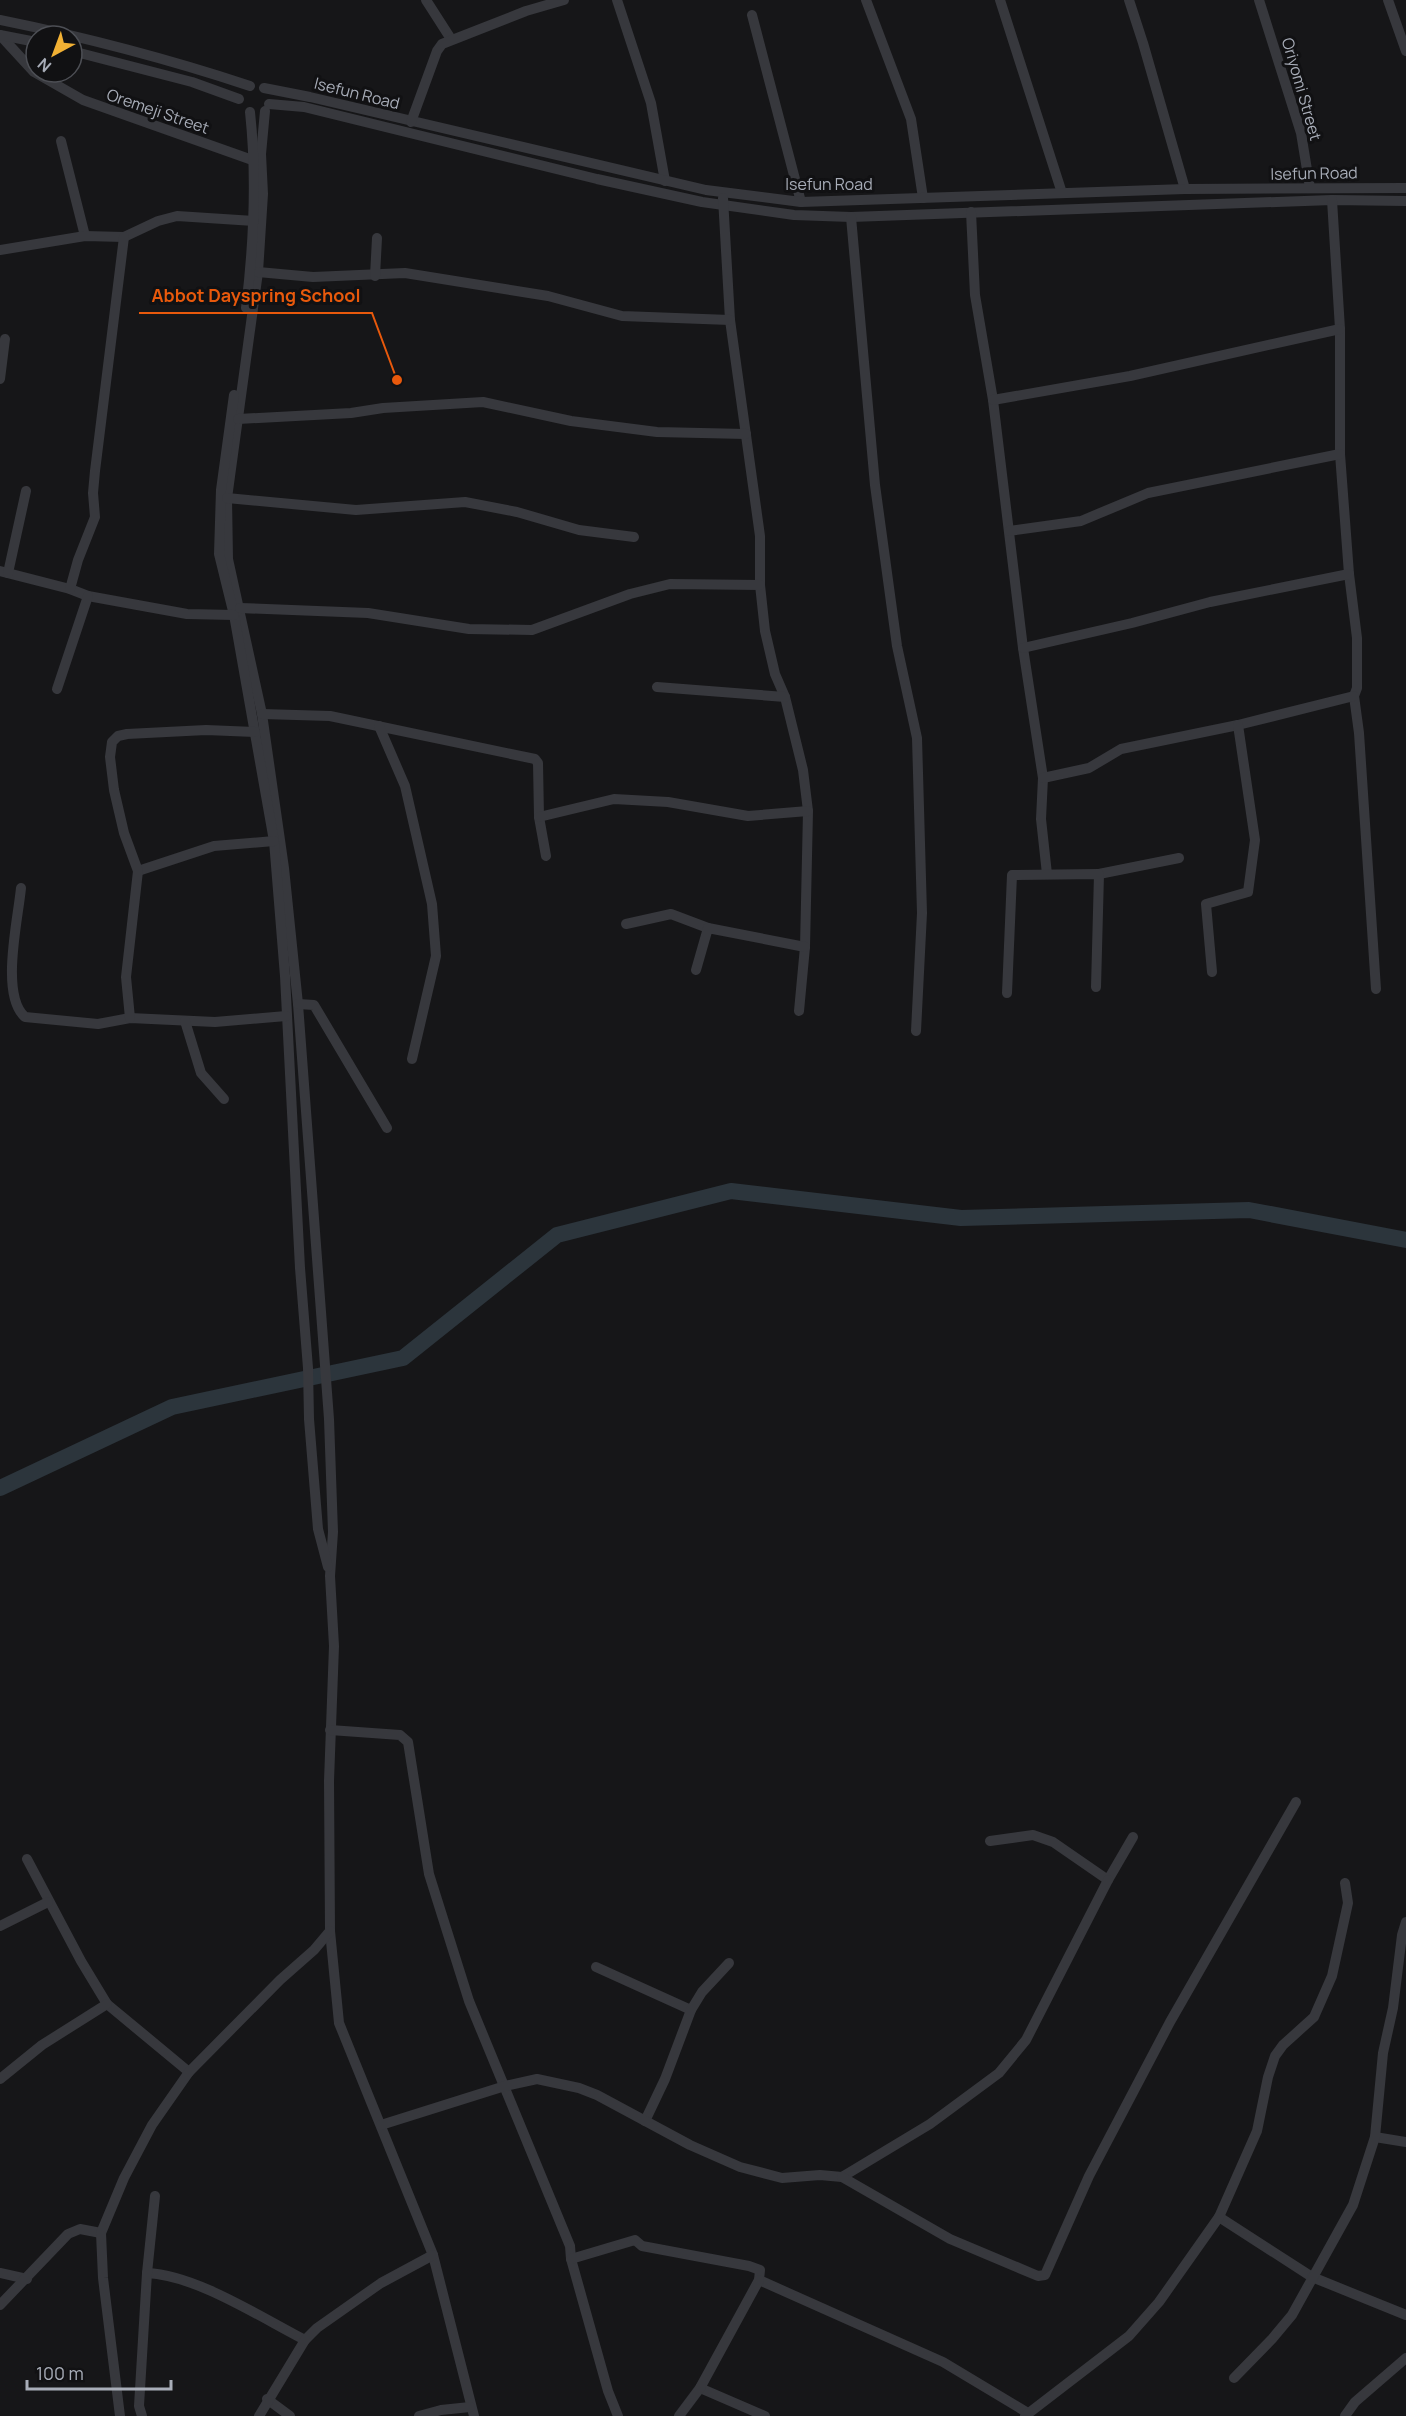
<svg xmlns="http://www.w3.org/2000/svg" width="1406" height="2416" viewBox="0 0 1406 2416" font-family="Manrope,sans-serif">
  <rect width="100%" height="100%" fill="#161618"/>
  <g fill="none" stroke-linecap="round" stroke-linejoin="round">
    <!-- river -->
    <path stroke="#2c353c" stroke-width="16" d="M0 1488 172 1407 403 1358 557 1235 731 1191 961 1218 1249 1210 1406 1240"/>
    <!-- minor -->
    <g stroke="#37383d" stroke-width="10">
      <path d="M426 0 451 39"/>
      <path d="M617 0 651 103 665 181"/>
      <path d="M866 0 911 119 923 198"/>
      <path d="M1000 0 1062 193"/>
      <path d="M1129 0 1143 43 1185 189"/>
      <path d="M1259 0 1301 133 1310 188"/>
      <path d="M1388 0 1406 51"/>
      <path d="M752 15 801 202"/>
      <path d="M0 20C84 37 168 59 250 86"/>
      <path d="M0 35 34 72 83 100 255 161"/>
      <path d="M0 35 36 42"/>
      <path d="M72 51 192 82 239 99"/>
      <path d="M264 88 310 97 706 190 801 202 1185 189 1406 188"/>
      <path d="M269 104 304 107 597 179 702 202 794 215 851 217 1332 200 1406 201"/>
      <path d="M265 111 261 154 263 194 258 272 227 498 228 559 262 714 284 868 298 1004 329 1419 333 1532 330 1576 334 1646 329 1781 330 1931 339 2023 433 2255 474 2416"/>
      <path d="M411 122 437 51 442 44 526 11 564 0"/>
      <path d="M61 141 85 236"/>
      <path d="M723 198 730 320 760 536V585L765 631 775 674 785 697 803 770 808 811 805 947 799 1011"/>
      <path d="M1332 200 1340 329V454L1349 574 1357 638V688L1354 696 1359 733 1376 989"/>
      <path d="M971 212 975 295 993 400 1023 648 1043 778 1041 819 1047 874"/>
      <path d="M851 217 875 485 897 646 917 738 922 913 916 1031"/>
      <path d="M0 250 85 236 124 237 158 221 177 216 254 221"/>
      <path d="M258 272 313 277 405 273 548 296 622 316 730 320"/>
      <path d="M375 276 377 238"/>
      <path d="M246 308C254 242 257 177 250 112"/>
      <path d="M0 379 5 339"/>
      <path d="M234 395 221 490 219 554 234 615 274 841 285 976 300 1268 308 1368 309 1419 318 1529 328 1567"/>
      <path d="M993 400 1130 376 1340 329"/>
      <path d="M238 419 351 413 383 408 483 402 571 421 657 432 746 434"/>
      <path d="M227 498 356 510 465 502 517 512 579 530 634 537"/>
      <path d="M1009 531 1081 521 1148 493 1340 454"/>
      <path d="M0 571 70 589 88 596 187 614 234 615"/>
      <path d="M8 573 26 491"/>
      <path d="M70 589 78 560 95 517 93 493 95 471 124 237"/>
      <path d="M240 608 368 613 469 629 532 630 630 594 670 584 760 585"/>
      <path d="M1023 648 1132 623 1210 602 1349 574"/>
      <path d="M657 687 785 697"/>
      <path d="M57 689 88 596"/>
      <path d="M262 714 330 716 535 759 538 763 539 817 546 856"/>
      <path d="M379 726 405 786 432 904 436 956 412 1059"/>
      <path d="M1043 778 1089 768 1121 749 1238 725 1354 696"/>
      <path d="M539 817 614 799 668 802 748 816 808 811"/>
      <path d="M138 871 214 846 274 841"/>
      <path d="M1099 874 1179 858"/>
      <path d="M21 888C18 920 0 995 25 1017L98 1024 130 1018 215 1022 286 1016"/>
      <path d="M626 924 671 914 708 928"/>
      <path d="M696 970 708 928 805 947"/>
      <path d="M1212 972 1206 904 1248 892 1255 840 1238 725"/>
      <path d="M1007 993 1012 875 1099 874 1096 987"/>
      <path d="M298 1004 314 1005 387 1128"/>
      <path d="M130 1018 126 977 138 871 124 833 114 790 110 757 112 742 118 736 127 734 206 730 255 732"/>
      <path d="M185 1021 201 1073 224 1099"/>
      <path d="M330 1730 400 1735 408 1742 429 1874 469 2001 570 2246 571 2259 608 2391 618 2416"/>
      <path d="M990 1841 1033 1835 1053 1842 1108 1880 1133 1837"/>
      <path d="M27 1859 81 1961 107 2004 189 2072"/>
      <path d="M0 1926 48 1902"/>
      <path d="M596 1967 691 2010"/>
      <path d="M0 2079 42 2045 107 2004"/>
      <path d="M645 2121 665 2079 691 2010 702 1992 729 1963"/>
      <path d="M381 2125 505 2086 537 2079 579 2088 597 2095 690 2145 740 2167 782 2178 820 2175 842 2177 930 2124 999 2073 1026 2040 1108 1880"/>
      <path d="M1375 2137 1406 2142"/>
      <path d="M842 2177 950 2239 1038 2276 1045 2275 1089 2176 1170 2022 1296 1802"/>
      <path d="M1219 2217 1312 2277 1406 2315"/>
      <path d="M571 2259 635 2240 642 2246 749 2266 760 2270 759 2280 943 2362 1028 2413"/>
      <path d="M0 2273 27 2279"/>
      <path d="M147 2273C196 2275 260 2317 305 2340"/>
      <path d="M0 2305 68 2234 80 2229 101 2233"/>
      <path d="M1234 2378 1272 2339 1292 2315 1353 2205 1375 2137 1383 2053 1393 2008 1402 1935 1406 1922"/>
      <path d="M700 2388 765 2416"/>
      <path d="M267 2399 290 2416"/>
      <path d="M120 2416 103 2278 101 2233 124 2178 152 2125 189 2072 280 1980 314 1950 330 1931"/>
      <path d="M142 2416 139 2406 147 2273 155 2196"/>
      <path d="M259 2416 305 2340 317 2328 381 2283 433 2255"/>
      <path d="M419 2416 441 2410 470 2407"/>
      <path d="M679 2416 700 2388 759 2280"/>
      <path d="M1025 2416 1129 2336 1159 2302 1219 2217 1257 2131 1268 2077 1275 2056 1283 2045 1314 2017 1332 1976 1348 1903 1345 1883"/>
      <path d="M1345 2416 1355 2402 1406 2358"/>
    </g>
  </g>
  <g text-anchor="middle" stroke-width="6" stroke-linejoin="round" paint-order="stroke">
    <!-- street labels -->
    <g font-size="16" fill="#a8adb8" stroke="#111113">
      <text transform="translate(1302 89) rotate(74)" y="6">Oriyomi Street</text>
      <text transform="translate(357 93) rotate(14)" y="6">Isefun Road</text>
      <text transform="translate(158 111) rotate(19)" y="6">Oremeji Street</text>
      <text transform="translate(1314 173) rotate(-1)" y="6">Isefun Road</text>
      <text x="829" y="190">Isefun Road</text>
    </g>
  </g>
  <!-- callouts -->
  <path fill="none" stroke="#e8590c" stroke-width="2" d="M397 380L372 313H139"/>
  <circle fill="#e8590c" stroke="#111113" stroke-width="2" cx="397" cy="380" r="6"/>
  <g font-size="18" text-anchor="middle" font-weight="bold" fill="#e8590c" stroke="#111113" stroke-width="6" stroke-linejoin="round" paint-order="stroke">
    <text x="256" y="302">Abbot Dayspring School</text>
  </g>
  <!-- north arrow -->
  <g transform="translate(54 54) rotate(221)"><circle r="28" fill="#111113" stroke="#4d4f55" stroke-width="1.5"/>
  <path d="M0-4.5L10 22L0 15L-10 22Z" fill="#f2b134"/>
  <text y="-9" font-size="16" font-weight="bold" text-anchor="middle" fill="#a8adb8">N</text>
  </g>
  <!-- scale -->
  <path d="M27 2380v9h144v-9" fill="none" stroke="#a8adb8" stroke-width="3"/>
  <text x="36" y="2380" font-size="18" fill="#a8adb8" stroke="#111113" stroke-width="4.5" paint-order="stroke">100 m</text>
</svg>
